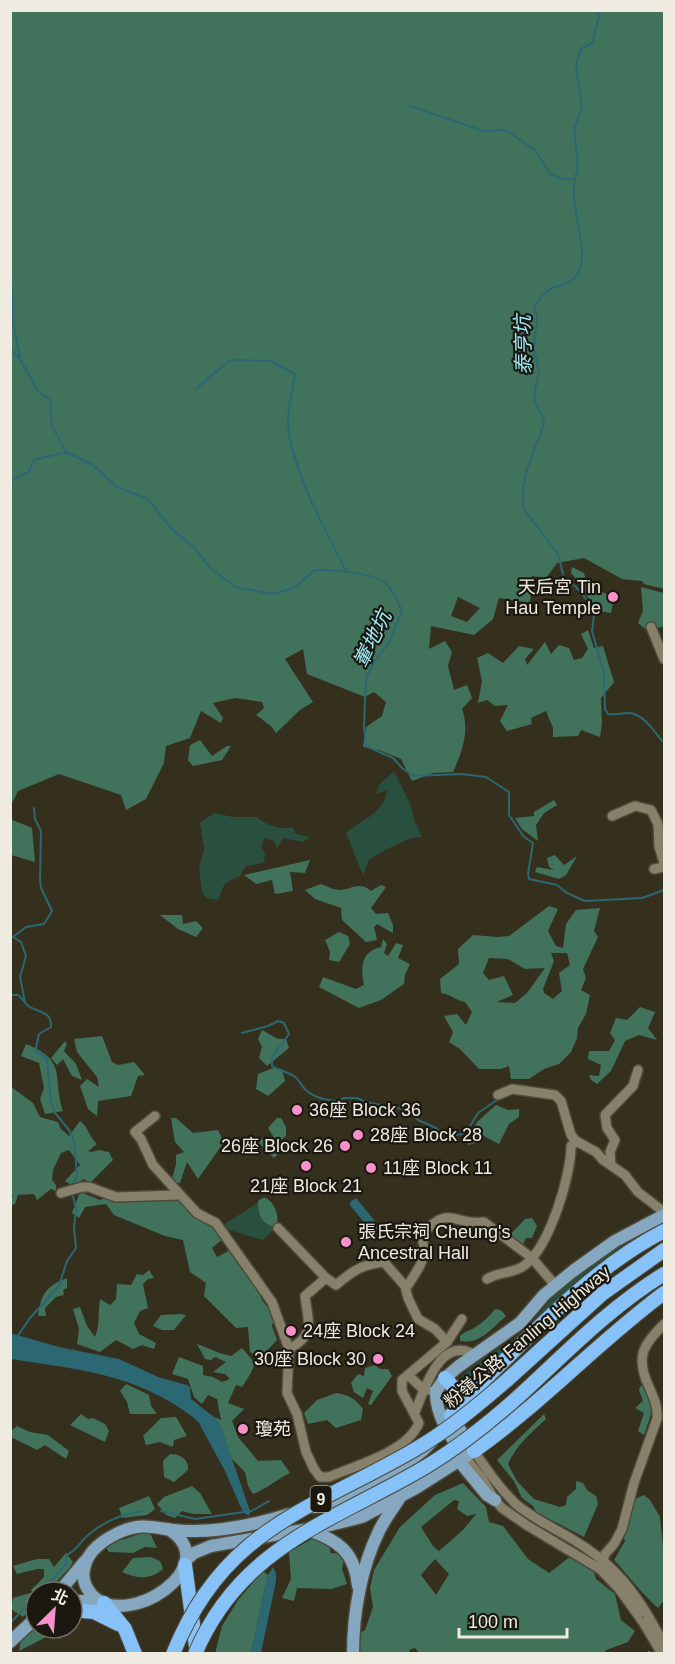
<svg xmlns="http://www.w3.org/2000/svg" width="675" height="1664" viewBox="0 0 675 1664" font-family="Helvetica,'Noto Sans TC',sans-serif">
  <rect width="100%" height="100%" fill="#35301d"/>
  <!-- green -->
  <g fill="#294f3e">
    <path d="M394 771 411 806 415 822 422 837 411 838 379 853 369 860 363 875 346 833C361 819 385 814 387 790L376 794 379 785Z"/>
    <path d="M214 813 233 817H257C268 826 279 830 293 827L296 834 310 837 303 842 283 838 277 848 274 841 264 838 261 847 265 853 264 863 246 866 239 877C226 880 221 887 219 900L206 898 202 891 199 868 204 849 200 823Z"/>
    <path d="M264 1199 276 1227 263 1240 226 1229V1223Z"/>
    <path d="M664 1223V1229L470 1385 464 1387 457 1383 458 1379C470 1369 484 1357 498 1349 504 1346 510 1345 515 1341 535 1322 549 1298 570 1280 599 1257 632 1240 664 1223Z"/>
  </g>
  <!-- forest -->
  <g fill="#41725c" fill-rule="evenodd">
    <path d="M11 10 664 11V589L644 584 642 581 622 579 584 558 557 563 546 578 532 576 530 603 499 598 493 619 474 635 431 626 429 649 445 641 452 652 448 666 454 690 467 685 472 698 462 709C470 731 462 752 453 772L433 773 412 781 401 759 379 750 363 747 366 727 382 716 386 702 374 692 365 697 307 674 303 649 285 659 313 702 300 710 276 733 271 726 256 715 264 708 262 702 235 698 213 703 223 718 221 723 201 711 190 738 166 746 164 763 146 799 126 810 121 795 59 774 18 791 11 805ZM458 597 480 608 467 622 451 616Z"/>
    <path d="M572 567 584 573 587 584 614 598 611 613 595 610 581 584 571 573Z"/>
    <path d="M641 587 664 593V626L648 631 638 623 643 611Z"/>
    <path d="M588 630 594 648 603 646 614 682 601 698 602 723 600 737 581 730 578 736 553 737V728L546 711 531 718 532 724 507 731 500 721 508 705 495 706 487 700 478 703 482 681 477 658 488 653 503 663 519 646 534 649 525 659 527 665 545 642 551 654 559 645 569 648 574 660 582 658 588 649 581 634Z"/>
    <path d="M200 740 212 756 227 746H231L222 760 193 766 188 760 190 745Z"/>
    <path d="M554 800 557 805 544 813 536 825 538 841 522 829 515 818 534 816V812Z"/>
    <path d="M10 819 32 828 35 862 11 855Z"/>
    <path d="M555 855 564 865 577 856 566 875 559 879 535 872 537 867 554 870 549 867 547 858Z"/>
    <path d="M310 860 305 873 290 872 293 891 275 894 272 880 256 884 244 875Z"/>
    <path d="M321 884C326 886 334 890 340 890 353 889 359 881 371 891L381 885 386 887 371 908 376 914 388 913 393 925V933L377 924 374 927 377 940 366 942 342 920 341 908 315 899 305 890Z"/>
    <path d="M549 906 558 909 548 931 556 946 563 948 566 924 576 910 600 908 594 931 598 937 583 969 586 978 581 990 590 995 586 1014 578 1028 577 1038 571 1052 559 1064 544 1069 529 1079H511L509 1066 501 1069H479L460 1049 449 1042 453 1032 444 1016 457 1014 466 1025 472 1012 465 1002C456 1001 451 994 441 993L440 979 459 964 458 949 473 935 497 937 509 936ZM551 953H567L570 965 559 973 562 991 553 999 544 993 543 989 554 961ZM489 958 508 959 525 969 545 968 527 993 515 1003 497 1002 513 995 504 976 489 980 483 973Z"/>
    <path d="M160 915H182L183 924 196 921 203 928 196 937 178 929Z"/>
    <path d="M339 932 348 936 350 944 339 962 329 960 330 952 325 940Z"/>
    <path d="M383 939 387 944 384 953 388 956 396 943 403 945 398 958 410 964 405 975 404 984 381 1000 359 1008 319 987 323 977 356 989 364 985C361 968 360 952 381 947Z"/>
    <path d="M640 1007 655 1012 648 1028 657 1040 639 1035 625 1041 611 1071 597 1084 591 1080 589 1075 599 1076 601 1065 588 1059 589 1051H609L615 1040 610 1033 616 1018 627 1020Z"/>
    <path d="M262 1030 278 1039H286L289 1048 267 1066 259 1058 262 1047 258 1039Z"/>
    <path d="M102 1036 112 1062 118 1065 134 1062 145 1075 138 1076 131 1096 98 1101 97 1116 88 1109 80 1086 87 1079 99 1087 97 1077 77 1052 74 1039Z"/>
    <path d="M65 1041 67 1044 64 1051 76 1064 82 1080 72 1076 63 1059 57 1065 51 1058Z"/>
    <path d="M26 1044C68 1061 52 1076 63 1111L45 1114 40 1099 44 1088 39 1063 21 1056Z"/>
    <path d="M273 1068 282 1069 285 1081 268 1096 256 1089 258 1074Z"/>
    <path d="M10 1086 33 1103 40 1117 58 1122 61 1129 69 1136 80 1121C89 1128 89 1137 97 1144L88 1151 92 1152 99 1150 109 1152 113 1160 90 1183 84 1179 73 1186 65 1181 80 1165 69 1150 61 1153 53 1170 52 1180 56 1185V1191L51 1189 37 1200 34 1194 18 1195 15 1204 11 1205V1197L13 1196 10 1190Z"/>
    <path d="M496 1105 508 1110 519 1109V1117L509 1124 499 1144 484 1136 476 1143 468 1145 466 1139 478 1121Z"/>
    <path d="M171 1118H176L193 1133 218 1130 224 1142 198 1179 187 1162 180 1183H171L176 1164V1155L184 1152 175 1142Z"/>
    <path d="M277 1118H281L286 1127V1136L277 1143 280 1152 274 1158 258 1142 255 1136 265 1141 275 1139 268 1128Z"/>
    <path d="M152 1190C165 1201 168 1202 185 1199L213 1216 211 1221 225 1237 212 1248 217 1257 234 1248 239 1251 237 1264 253 1267 260 1274C257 1297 260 1299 275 1315L272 1326 277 1340 260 1358 250 1352 248 1327 236 1328 204 1296 206 1283 190 1272 183 1240 165 1236 114 1215 106 1204 85 1207 79 1218 72 1213 80 1192 100 1200 112 1194Z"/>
    <path d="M264 1197C276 1203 279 1215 277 1228 262 1224 258 1216 258 1201Z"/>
    <path d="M532 1218 537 1226 532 1238H526L522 1247 509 1236 525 1219Z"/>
    <path d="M149 1270 154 1278 148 1279 143 1284 148 1308 140 1311 134 1323 139 1334 156 1343 154 1349 142 1345 133 1349 116 1340 100 1352 77 1344 79 1329 73 1309 80 1307 87 1326 95 1337C100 1326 98 1311 100 1299L110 1305 116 1299 117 1284 131 1285 137 1274 143 1275Z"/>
    <path d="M67 1278V1288L63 1290 64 1295 56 1297 45 1308 46 1316H38C41 1294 46 1286 67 1278Z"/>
    <path d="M495 1309 501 1310 506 1316C492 1328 480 1345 460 1341V1336C466 1330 471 1331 477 1326 484 1322 490 1315 495 1309Z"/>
    <path d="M181 1314 186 1315 174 1330H162L153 1326 161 1315Z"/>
    <path d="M197 1344C209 1348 219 1354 231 1356L242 1348 255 1363 251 1373 242 1387 236 1385 228 1403 244 1409 232 1421 238 1437 258 1461 281 1460 290 1473C277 1479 267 1489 253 1494L248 1486 245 1472 231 1458 221 1427 214 1417 221 1420 217 1399 208 1395 202 1404 194 1397 188 1379 172 1374 179 1357 203 1366V1375L213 1377 222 1382 230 1379 225 1374 213 1372 226 1362 215 1357 211 1360 205 1359Z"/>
    <path d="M375 1365 380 1369H388L392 1376 371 1405 368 1404 373 1391 367 1388 363 1398 354 1392 351 1383 358 1374 364 1376 365 1368Z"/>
    <path d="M126 1384 149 1395 151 1406 157 1414H130L127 1402 120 1391Z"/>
    <path d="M641 1385C656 1405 652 1413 644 1435L638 1431 644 1413 635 1408 643 1401 639 1390Z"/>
    <path d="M336 1393C350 1395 355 1399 363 1409L361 1420 336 1428 327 1420 308 1424 304 1413 317 1400Z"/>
    <path d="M81 1414 88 1419 93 1418 105 1424 109 1431 105 1442 70 1425Z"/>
    <path d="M544 1414 546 1419C531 1433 516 1445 508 1464L517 1481 534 1499 560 1507 566 1505 567 1497 576 1489V1481L583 1483 587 1490 596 1496 598 1504 584 1537 536 1512 533 1506 522 1498 514 1481 497 1460Z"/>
    <path d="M176 1417 187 1436 174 1440 173 1447 160 1442 146 1445 143 1436 161 1418Z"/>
    <path d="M17 1426 30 1432 48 1435 69 1451 66 1459 45 1445 37 1450 11 1437V1431Z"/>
    <path d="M170 1454C180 1454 189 1459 188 1470L174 1482 164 1477 163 1461Z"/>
    <path d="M463 1483 486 1507 489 1522 503 1526 528 1559 549 1573 571 1556 593 1569 596 1579 615 1594 621 1620 635 1631 628 1642 606 1650 604 1653 420 1654 415 1648 409 1650 411 1653 355 1654 356 1635 365 1630 373 1607 370 1588 374 1570 400 1527 435 1495ZM454 1500 459 1501 457 1509 467 1516 476 1514 463 1530 439 1551 433 1546 421 1527ZM435 1559 449 1574 436 1595 421 1575Z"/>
    <path d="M192 1486 200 1493 212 1514H193L182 1511 175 1518 166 1515 157 1504 164 1497Z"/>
    <path d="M644 1495 650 1500 660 1517 663 1546 664 1600 658 1608C641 1593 629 1576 614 1560L625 1541 619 1526 633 1500Z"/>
    <path d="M149 1496 155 1509 147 1515 122 1518 119 1508Z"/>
    <path d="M149 1531 157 1548 145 1547 133 1553 109 1552 103 1543 112 1540H122Z"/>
    <path d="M312 1539 327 1540 331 1553 345 1554 342 1569 347 1584 331 1589 297 1588 294 1601 282 1598 291 1579 289 1552Z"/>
    <path d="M66 1553 73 1562 70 1567 47 1592 30 1591 44 1577V1569H37L17 1574 13 1566 37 1559H49L54 1567Z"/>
    <path d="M151 1557 160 1561 163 1569C150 1580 137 1579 122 1572L133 1558Z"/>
    <path d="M263 1571 268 1575 251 1653 215 1654 222 1626 238 1600Z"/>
    <path d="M30 1593 36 1597V1605L23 1617 11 1609 13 1598Z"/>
    <path d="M36 1626V1628H61V1639L50 1635 19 1651 21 1638Z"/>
  </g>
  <!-- water -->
  <g fill="#2b6874">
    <path d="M356 1198 379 1226 376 1237 350 1205V1202Z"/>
    <path d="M10 1333 59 1347 119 1359 158 1377 187 1385 190 1387 191 1399 214 1417 221 1427 250 1511 249 1516 243 1512 225 1471 199 1423 193 1417C134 1373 80 1370 11 1359Z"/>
    <path d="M273 1567 276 1573V1581L261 1653H251L268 1575Z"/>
  </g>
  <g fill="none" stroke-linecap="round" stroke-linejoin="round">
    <!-- stream -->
    <g stroke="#2b6874" stroke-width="2">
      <path d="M410 106 483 131 506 130 535 150 550 174 563 179H575C568 206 592 254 577 275 569 286 559 284 549 290 543 294 538 301 534 307L537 318 534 347 539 372 534 395 536 405 544 420V424L527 469 523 488V508L558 554 564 578 576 587 587 600 594 614 592 631 604 673 605 709 608 714C616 715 621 713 628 713 643 713 654 731 662 741"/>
      <path d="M575 179 578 167 574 128 582 109 576 65 581 49 592 43 599 17 597 10"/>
      <path d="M10 257 13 323 20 358"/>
      <path d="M10 348 20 359 38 391 50 400 52 426 66 452 93 465 117 487 148 499 171 528 195 548 210 568 236 587 272 594 294 588 315 570C332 570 373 572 385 583 393 590 398 601 402 611L389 643 374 662 366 678 364 726 366 746 393 758 402 768 414 776 461 774 486 777 509 792V815L524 837 533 843 528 874 529 879 557 885 567 893 585 901 642 898 664 890"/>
      <path d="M196 389 230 360 271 361 295 374C293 390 287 409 288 425 292 470 325 530 346 571"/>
      <path d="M10 481 29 472 34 460 66 452"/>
      <path d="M10 995H18C22 998 25 1003 28 1006 39 1013 52 1011 51 1027L39 1034 35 1052 42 1054 47 1060 51 1103 55 1113 69 1130 74 1141 77 1174V1178L69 1187"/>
      <path d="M25 1002 20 977 26 956 21 942 13 937 26 927 44 924 52 911 41 888 40 878 41 831 35 819 34 808"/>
      <path d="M242 1033 268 1026 278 1021 284 1023 289 1034 272 1057V1066C279 1070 287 1072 294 1076 299 1079 301 1086 306 1090 316 1099 328 1101 341 1101L343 1098H357L365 1102 409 1110 418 1120 436 1128 445 1137 462 1134 467 1131 478 1113 500 1098"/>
      <path d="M514 1093 544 1097"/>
      <path d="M575 1145 588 1153"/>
      <path d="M17 1337 30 1318 59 1286 67 1261 76 1248 74 1228 76 1209 72 1192"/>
      <path d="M161 1511 195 1519 244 1512"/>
      <path d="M248 1513 269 1501"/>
      <path d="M41 1592 66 1564V1555C76 1552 79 1543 87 1536 104 1521 121 1514 143 1511"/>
      <path d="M10 1623 36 1597"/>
    </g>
    <defs>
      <g id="minor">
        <path d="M651 627 664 659"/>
        <path d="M612 816 635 806 651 810 658 824 659 847 664 863"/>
        <path d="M654 869 664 867"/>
        <path d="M498 1095 512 1089 555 1095 561 1101 571 1135 576 1141 596 1152 603 1160 625 1175 638 1192 664 1212"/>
        <path d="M155 1116 135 1132 141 1139 153 1165 197 1213 216 1223 272 1302 289 1349 287 1393 297 1414 306 1452 314 1469 320 1477H329C357 1465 407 1452 419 1423L402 1391V1380L447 1342 462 1319"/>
        <path d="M611 1165 610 1152 615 1140 607 1128 605 1115 633 1086 638 1070"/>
        <path d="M61 1193 82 1187H89L116 1197 178 1195"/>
        <path d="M278 1228 326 1278 305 1296C308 1322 316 1335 289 1349"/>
        <path d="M326 1278 336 1285C354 1270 361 1265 384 1262L405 1286 408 1298 418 1319 435 1329 447 1342"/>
        <path d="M487 1279C499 1271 514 1274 525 1265 550 1246 571 1175 571 1146L576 1141"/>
        <path d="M405 1286 408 1285C421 1264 427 1261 422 1235 449 1202 456 1227 484 1222L532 1258 555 1285"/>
        <path d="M408 1375 424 1390H428"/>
        <path d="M415 1412C425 1389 440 1334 475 1355"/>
        <path d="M474 1451C487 1470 500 1489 517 1505 534 1519 554 1528 572 1539 606 1559 627 1581 647 1614"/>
        <path d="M465 1457 482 1478 495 1500 502 1508 528 1526 600 1569 620 1590 643 1622"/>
        <path d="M600 1569 605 1554 614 1544 622 1529 634 1483 657 1419C658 1407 654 1398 649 1387 635 1357 643 1345 664 1324"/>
      </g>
      <g id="major">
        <path d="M450 1414 471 1447"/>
        <path d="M465 1457C451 1438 435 1415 436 1391L445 1378 459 1366 520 1323 544 1295 573 1271 615 1241 664 1215"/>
        <path d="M459 1461 487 1495 495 1500"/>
        <path d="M313 1507C343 1500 364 1488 390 1472 406 1463 420 1455 432 1441"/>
        <path d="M168 1529C227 1565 127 1632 92 1595 86 1588 82 1579 84 1570 86 1553 102 1541 116 1534 146 1519 158 1531 187 1531 221 1532 258 1524 290 1514"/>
        <path d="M308 1530C338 1540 355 1552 358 1586"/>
        <path d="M186 1560 194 1553 211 1546 326 1526 362 1517 416 1488 471 1453"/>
        <path d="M59 1592 85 1561"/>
        <path d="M72 1601H100"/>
        <path d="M10 1642 36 1618"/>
        <path d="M353 1654C353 1613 361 1568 379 1531 384 1520 392 1510 399 1499"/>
      </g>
      <g id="highway">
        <path d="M445 1378 455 1389 469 1394"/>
        <path d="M506 1381 602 1294 664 1250"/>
        <path d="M518 1397C565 1354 610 1307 664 1274"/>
        <path d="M451 1416C471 1391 495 1370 518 1347 563 1303 608 1260 664 1231"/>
        <path d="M474 1451C542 1403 598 1342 664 1293"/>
        <path d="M185 1565 197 1654"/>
        <path d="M104 1603 125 1629 135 1654"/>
        <path d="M72 1610 94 1612 118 1624"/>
      </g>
    </defs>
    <!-- minor casing -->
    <use href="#minor" stroke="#4f4b3a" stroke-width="12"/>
    <!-- major casing -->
    <use href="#major" stroke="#4f4b3a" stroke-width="15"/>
    <!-- highway casing -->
    <use href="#highway" stroke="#4f4b3a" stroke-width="16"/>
    <!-- minor -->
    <use href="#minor" stroke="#87806b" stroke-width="9"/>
    <!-- major -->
    <use href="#major" stroke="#86a7c0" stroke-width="12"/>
    <!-- highway -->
    <use href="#highway" stroke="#86c1f8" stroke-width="14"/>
    <!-- rail -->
    <path stroke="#aba799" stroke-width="2" stroke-dasharray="3 6" stroke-linecap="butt" d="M648 1654 664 1629"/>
    <defs>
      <g id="minor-bridge">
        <path d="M647 1614 664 1644"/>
        <path d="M643 1622 662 1654"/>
      </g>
      <g id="highway-bridge">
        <path d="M173 1654C223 1529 308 1511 414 1450 447 1431 477 1406 506 1381"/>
        <path d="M195 1654C241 1545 334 1521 427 1466 460 1446 490 1422 518 1397"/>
      </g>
    </defs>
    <!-- minor-bridge casing -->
    <use href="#minor-bridge" stroke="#4f4b3a" stroke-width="12" stroke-linecap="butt"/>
    <!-- highway-bridge casing -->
    <use href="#highway-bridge" stroke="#4f4b3a" stroke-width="16" stroke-linecap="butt"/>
    <!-- minor-bridge -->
    <use href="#minor-bridge" stroke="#87806b" stroke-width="9"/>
    <!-- highway-bridge -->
    <use href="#highway-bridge" stroke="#86c1f8" stroke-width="14"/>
  </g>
  <!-- markers -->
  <g fill="#f990ca" stroke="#1a1810" stroke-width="2">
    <circle cx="613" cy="597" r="6"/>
    <circle cx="297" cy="1110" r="6"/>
    <circle cx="358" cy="1135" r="6"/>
    <circle cx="345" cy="1146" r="6"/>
    <circle cx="306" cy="1166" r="6"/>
    <circle cx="371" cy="1168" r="6"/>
    <circle cx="346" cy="1242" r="6"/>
    <circle cx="291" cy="1331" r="6"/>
    <circle cx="378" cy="1359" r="6"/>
    <circle cx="243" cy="1429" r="6"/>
  </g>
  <g text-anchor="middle" stroke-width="4.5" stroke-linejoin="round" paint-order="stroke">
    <!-- shield labels -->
    <rect fill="#1a1810" stroke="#afaca2" stroke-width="1.5" x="310.5" y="1486" width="21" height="26" rx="4.5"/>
    <g font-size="16" font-weight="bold" fill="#efebe0">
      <text x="321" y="1505">9</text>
    </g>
    <!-- poi labels -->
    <g font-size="18" fill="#efebe0" stroke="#1a1810" text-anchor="start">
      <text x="601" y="593" text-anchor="end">天后宮 Tin<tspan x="601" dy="21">Hau Temple</tspan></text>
      <text x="309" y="1116">36座 Block 36</text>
      <text x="370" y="1141">28座 Block 28</text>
      <text x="333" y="1152" text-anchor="end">26座 Block 26</text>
      <text x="383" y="1174">11座 Block 11</text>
      <text x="306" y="1192" text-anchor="middle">21座 Block 21</text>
      <text x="358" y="1238">張氏宗祠 Cheung's<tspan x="358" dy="21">Ancestral Hall</tspan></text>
      <text x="303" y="1337">24座 Block 24</text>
      <text x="366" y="1365" text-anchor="end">30座 Block 30</text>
      <text x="255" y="1435">瓊苑</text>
    </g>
    <!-- street labels -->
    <g font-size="18" fill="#efebe0" stroke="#1a1810">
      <text transform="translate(527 1337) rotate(-40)" y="6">粉嶺公路 Fanling Highway</text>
    </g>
    <!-- water labels -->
    <g font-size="20" font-style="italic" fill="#a1ebfb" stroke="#1a1810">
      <text transform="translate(523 345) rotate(-91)" y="7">泰亨坑</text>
      <text transform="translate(372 639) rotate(-64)" y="7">輋地坑</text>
    </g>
  </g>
  <!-- border -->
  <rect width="675" height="1664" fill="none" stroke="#efebe0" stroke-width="24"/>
  <!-- north arrow -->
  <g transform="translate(54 1610) rotate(25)"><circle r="28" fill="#1a1810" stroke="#6f6c63" stroke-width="1.5"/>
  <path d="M0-4.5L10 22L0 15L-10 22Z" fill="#f990ca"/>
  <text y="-9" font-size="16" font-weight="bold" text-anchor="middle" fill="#efebe0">北</text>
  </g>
  <!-- scale -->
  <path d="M459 1628v9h108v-9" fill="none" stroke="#efebe0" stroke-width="3"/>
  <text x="468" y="1628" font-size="18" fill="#efebe0" stroke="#1a1810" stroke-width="4.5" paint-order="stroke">100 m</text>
</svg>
